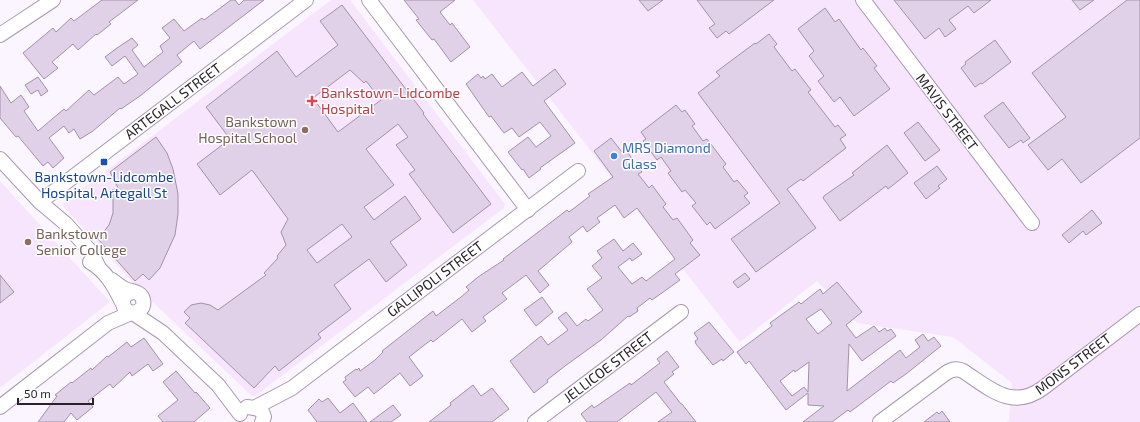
<svg xmlns="http://www.w3.org/2000/svg" width="1140" height="422" viewBox="0 0 1140 422" font-family="'Exo 2',sans-serif">
  <rect width="100%" height="100%" fill="#fbf5ff"/>
  <!-- built -->
  <g fill="#f6e5fd">
    <path d="M331 0H350L505 204 504 208 255 396H252L141 291 63 206 64 203Z"/>
    <path d="M473 0H1140V422H1006L1009 420 1012 383 953 337 857 323 817 281 740 342Z"/>
    <path d="M0 181 110 302 0 388Z"/>
  </g>
  <!-- building -->
  <g fill="#e0d0e8" stroke="#a192a8" fill-rule="evenodd">
    <path d="M102 0H138L109 22 111 24 97 35 96 34 78 50 73 44 52 62 58 68 44 79 23 53 53 28 56 32 71 18 74 21Z"/>
    <path d="M231 0H235L239 5 244 0H264L200 49 194 41 177 55 182 62 140 96 121 109 120 108 93 131 80 139 74 129 69 133 64 126 49 138 64 158 53 168 48 162 43 166 18 136 16 137 0 118V86L11 103 21 95 29 107 24 111 38 131 64 109 66 111 89 90 94 95 118 77 124 84 138 74 125 56 112 66 105 57 117 48 132 38 138 45 132 50 144 67 163 52 160 46 170 38 162 28 174 19 184 31 202 18 204 20Z"/>
    <path d="M404 0H455L440 12 450 25 452 23 470 47 451 62 434 39 432 40 416 20 419 19Z"/>
    <path d="M639 0H663L648 11Z"/>
    <path d="M697 0H774L729 34 726 31 717 38 709 28 715 24Z"/>
    <path d="M894 0H991L974 13 968 6 949 20 956 29 945 37 939 28 925 39Z"/>
    <path d="M1072 0H1094L1080 10Z"/>
    <path d="M1127 0H1140V138L1081 183 1062 159 1048 170 1028 145 1066 117 1032 73Z"/>
    <path d="M342 5 424 113 423 114 491 204 453 233 409 174 415 170 396 145 408 137 398 124 366 149 394 185 364 207 374 220 405 196 421 219 390 242 407 265 386 282 369 259 334 285 351 309 318 334 321 338 279 371 275 366 254 388 185 323 190 318 184 312 191 305 201 303 210 305 218 310 266 275 264 273 278 258 277 256 286 245 281 232 288 219 252 170 220 195 197 164 230 139 206 107 277 51 296 77 338 45 320 21ZM350 70 364 83 366 81 381 100 338 132 313 98ZM342 224 352 237 317 263 307 250Z"/>
    <path d="M825 8 835 22 839 19 861 50 863 48 877 66 874 68 890 89 854 116 840 97 834 102 818 81 824 76 809 56 814 51 798 29Z"/>
    <path d="M769 34 777 44 774 47 792 71 795 69 811 90 808 92 835 127 838 125 846 135 840 139 846 148 803 181 801 179 787 189 816 228 756 272 731 239 780 203 698 93 720 76 716 72 755 43 756 44Z"/>
    <path d="M995 40 1011 62 982 84 981 83 975 87 961 68 966 64 965 62Z"/>
    <path d="M555 69 566 84 544 101 575 143 540 168 541 169 529 178 523 169 522 170 508 152 528 137 536 147 551 136 540 122 519 137 512 128 504 133 491 116 489 117 466 84 478 74 481 78 483 76 485 79 492 74 502 87 522 72 533 86Z"/>
    <path d="M38 77 48 91 41 96 38 90 31 94 25 85Z"/>
    <path d="M1003 102 1030 138 1023 143 1021 140 1009 148 984 116Z"/>
    <path d="M676 105 682 112 685 110 695 124 692 126 703 141 707 139 726 164 723 167 734 182 737 180 748 193 744 196 750 203 715 229 710 222 707 225 692 206 696 203 685 190 682 192 668 173 671 171 661 157 657 160 643 141 646 139 641 132Z"/>
    <path d="M918 122 940 150 925 161 904 133Z"/>
    <path d="M156 137 167 153 173 169 178 194V214L175 235 160 268 149 280 143 274 135 281 98 239 109 225 113 213V201L112 190 118 188 110 172Z"/>
    <path d="M611 138 622 152 625 149 642 172 638 174 649 188 652 185 666 204 663 207 673 220 677 218 693 240 690 243 700 255 675 274 680 280 652 300 650 298 637 308 638 311 629 317 628 316 601 340 565 366 547 380 548 382 534 393 510 361 541 336 548 345 568 330 558 318 566 312 577 326 586 319 588 321 603 310 587 289 602 278 592 266 602 258 597 251 614 239 623 251 633 243 642 254 632 261 630 258 618 267 632 284 642 277 646 281 675 259 637 208 624 218 615 205 597 218 600 222 587 232 583 226 569 237 572 242 538 271 549 285 540 293 526 275 502 293 507 299 483 317 486 321 472 332 462 319 433 342 431 340 409 357 423 376 410 386 400 373 374 394 368 387 355 397 343 382 346 380 345 377 356 369 357 370 359 368 360 371 375 360 383 352 382 351 433 311 436 316 461 297 469 290 466 287 478 277 504 260 503 259 567 210 569 212 590 196 588 194 613 177 594 151Z"/>
    <path d="M887 145 908 173 888 189 886 186 840 221 823 198 824 196 854 175 852 173Z"/>
    <path d="M937 166 947 179 938 186 940 188 926 199 914 183Z"/>
    <path d="M1092 210 1102 223 1086 235 1083 231 1069 243 1062 235Z"/>
    <path d="M745 273 750 279 738 288 733 282Z"/>
    <path d="M0 275 14 292 0 303Z"/>
    <path d="M837 282 862 312 846 325 856 338 874 326 879 332 885 328 887 331 891 329 896 336 862 361 849 344 847 391 900 350 906 358 920 347 915 340 923 334 928 341 934 337 941 346 906 374 893 383 891 381 850 412 848 410 832 422H803L824 406 808 405V393L786 410 749 361 746 364 737 352 772 326 770 323 799 302 801 304 820 289 823 294ZM821 309 832 323 818 334 806 319ZM809 362 808 392 804 387 792 396 780 381 794 370 795 372Z"/>
    <path d="M542 297 553 312 536 326 524 310Z"/>
    <path d="M709 322 734 352 723 361 722 359 713 365 696 344 695 341 698 339 694 333Z"/>
    <path d="M144 338 163 364 153 371 148 364 132 376 130 372 113 388 110 384 88 401 93 407 77 420 71 413 64 422H38L57 396 55 395 71 382 72 383 91 368 92 370 107 356 108 357 127 342 131 347Z"/>
    <path d="M667 351 679 367 672 372 674 374 664 382 681 404H682L696 422H658L672 412 656 392 617 422H587L581 414 592 405 594 408 630 383 631 385 660 363 657 359Z"/>
    <path d="M176 371 195 393 196 392 210 408 194 422H163L158 416 178 400 163 382Z"/>
    <path d="M473 385 481 396 492 388 509 409 492 422H429L451 405 450 403Z"/>
    <path d="M328 398 340 413 353 403 367 422H317L308 410 319 399 322 402Z"/>
    <path d="M393 405 401 415 391 422H370Z"/>
    <path d="M942 411 950 422H924L937 412 939 414Z"/>
  </g>
  <g fill="none" stroke-linecap="round" stroke-linejoin="round">
    <defs>
      <g id="minor">
        <path d="M369 0 528 210"/>
        <path d="M863 0 1032 223"/>
        <path d="M0 35 53 0"/>
        <path d="M0 159 40 202 66 224 91 252 98 266"/>
        <path d="M40 202 306 0"/>
        <path d="M90 262C106 271 114 286 122 302"/>
        <path d="M112 280C116 283 121 287 125 289 132 292 141 291 143 300 147 314 122 319 123 300L126 294 133 292"/>
        <path d="M133 313 163 333 218 385 240 414"/>
        <path d="M0 407 108 323 131 313"/>
        <path d="M247 407C255 408 262 408 264 417L262 422"/>
        <path d="M254 408 292 388 578 171"/>
        <path d="M535 422 681 312"/>
        <path d="M880 422 946 373C952 369 957 368 963 371 989 388 1012 411 1043 388L1140 314"/>
      </g>
    </defs>
    <!-- minor casing -->
    <use href="#minor" stroke="#a899af" stroke-width="16"/>
    <!-- minor -->
    <use href="#minor" stroke="#fff" stroke-width="14"/>
  </g>
  <!-- markers -->
  <path fill="#e0444e" stroke="#fff" stroke-width="1.5" d="M310 95h4v4h4v4h-4v4h-4v-4h-4v-4h4z"/>
  <g fill="#8d6e63" stroke="#fff" stroke-width="1.5">
    <circle cx="305" cy="130" r="4"/>
    <circle cx="28" cy="242" r="4"/>
  </g>
  <circle fill="#3f7fe0" stroke="#fff" stroke-width="1.5" cx="614" cy="156" r="4"/>
  <rect fill="#1a4fb4" stroke="#fff" stroke-width="1.5" x="100" y="158" width="8" height="8" rx="2"/>
  <g text-anchor="middle" stroke-width="3" stroke-linejoin="round" paint-order="stroke">
    <!-- health labels -->
    <g font-size="14" fill="#be3a42" stroke="#fff" text-anchor="start">
      <text x="321" y="98">Bankstown-Lidcombe<tspan x="321" dy="16">Hospital</tspan></text>
    </g>
    <!-- street labels -->
    <g font-size="14" fill="#28222a" stroke="#fff">
      <text transform="translate(173 101) rotate(-37)" y="5">ARTEGALL STREET</text>
      <text transform="translate(947 112) rotate(53)" y="5">MAVIS STREET</text>
      <text transform="translate(435 279) rotate(-37)" y="5">GALLIPOLI STREET</text>
      <text transform="translate(1073 364) rotate(-37)" y="5">MONS STREET</text>
      <text transform="translate(608 367) rotate(-37)" y="5">JELLICOE STREET</text>
    </g>
    <!-- education labels -->
    <g font-size="14" fill="#785e54" stroke="#fff" text-anchor="end">
      <text x="297" y="127">Bankstown<tspan x="297" dy="16">Hospital School</tspan></text>
      <text x="36" y="239" text-anchor="start">Bankstown<tspan x="36" dy="16">Senior College</tspan></text>
    </g>
    <!-- shop labels -->
    <g font-size="14" fill="#366cbe" stroke="#fff" text-anchor="start">
      <text x="622" y="153">MRS Diamond<tspan x="622" dy="16">Glass</tspan></text>
    </g>
    <!-- transit labels -->
    <g font-size="14" fill="#164399" stroke="#fff">
      <text x="104" y="182">Bankstown-Lidcombe<tspan x="104" dy="16">Hospital, Artegall St</tspan></text>
    </g>
  </g>
  <!-- scale -->
  <path d="M18 398v6h75v-6" fill="none" stroke="#28222a" stroke-width="2"/>
  <text x="24" y="398" font-size="12" fill="#28222a" stroke="#ffffff" stroke-width="3" paint-order="stroke">50 m</text>
</svg>
